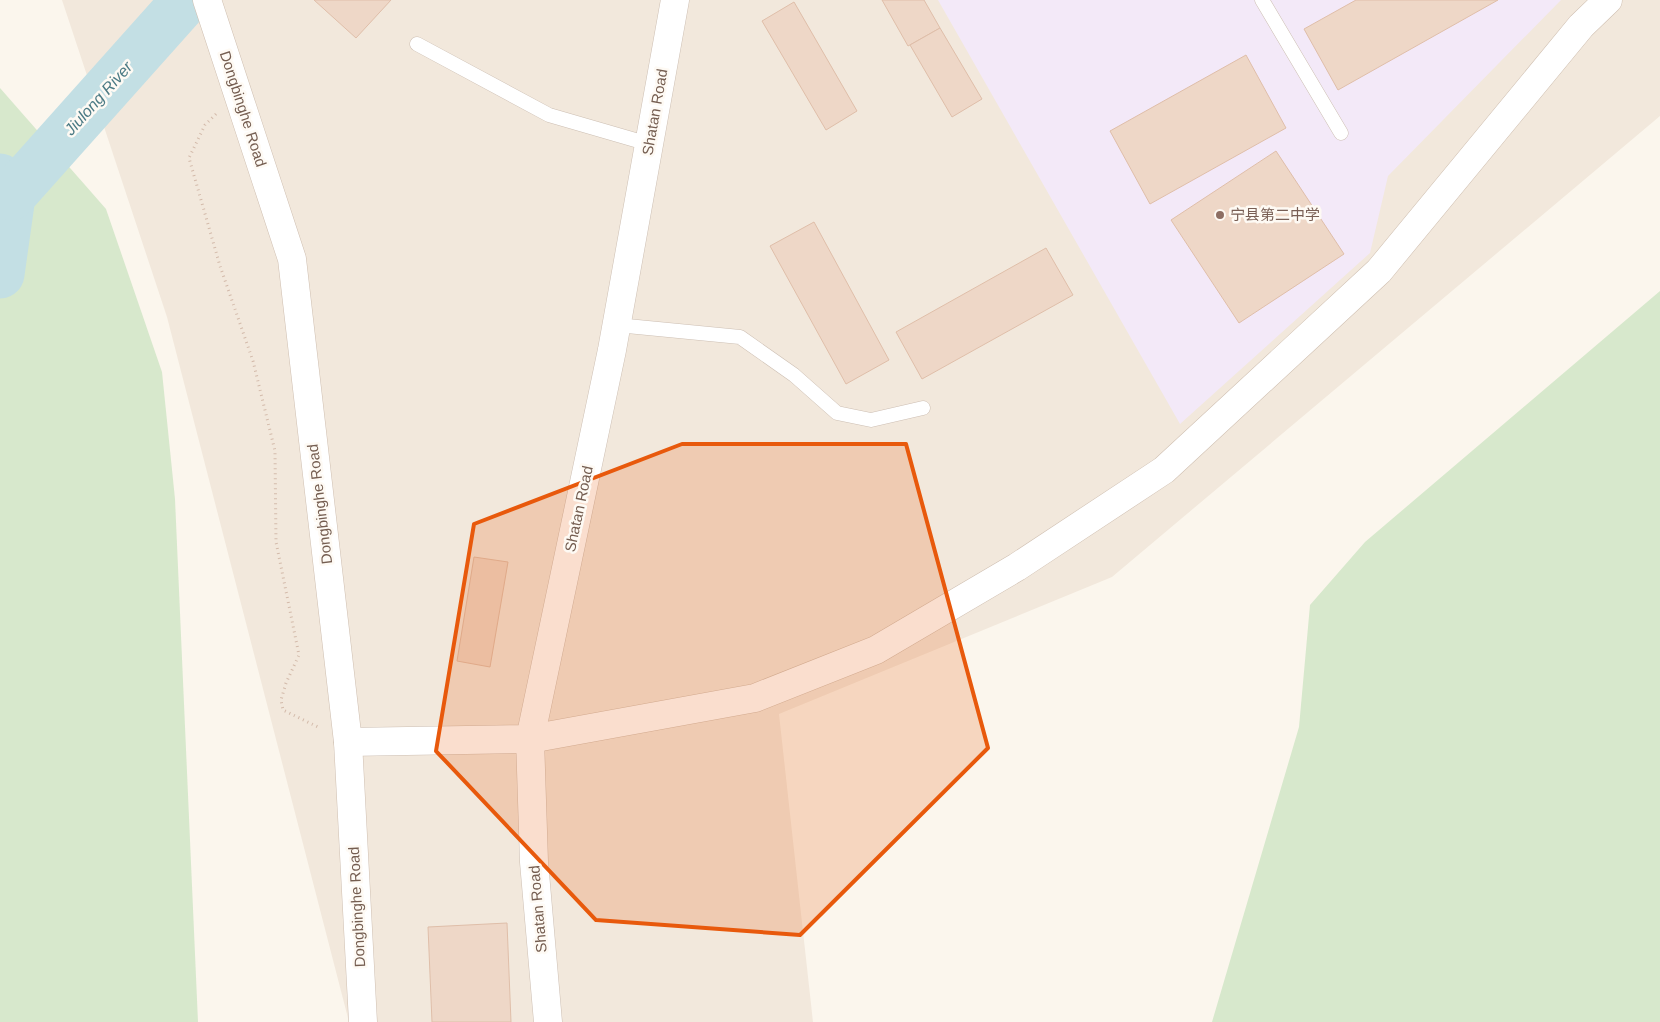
<svg xmlns="http://www.w3.org/2000/svg" width="1660" height="1022" viewBox="0 0 1660 1022" font-family="Helvetica,'Noto Sans SC',sans-serif">
  <rect width="100%" height="100%" fill="#fbf6ed"/>
  <!-- residential -->
  <path fill="#f2e8dc" d="M62 0H1660V116L1112 577 779 714 813 1022H349L167 317Z"/>
  <!-- education -->
  <path fill="#f3e9f8" d="M938 0H1561L1388 176 1370 253 1180 424Z"/>
  <!-- green -->
  <g fill="#d7e8cc">
    <path d="M0 88 106 209 162 372 175 499 198 1022H0Z"/>
    <path d="M1660 291V1022H1212L1299 727 1310 605 1365 542Z"/>
  </g>
  <g fill="none" stroke-linecap="round" stroke-linejoin="round">
    <!-- river -->
    <g stroke="#c3dfe4" stroke-width="49">
      <path d="M0 178 11 196 0 274"/>
      <path d="M11 196 186 0"/>
    </g>
  </g>
  <!-- building -->
  <g fill="#eed7c7" stroke="#dfbea9">
    <path d="M314 0H391L356 38Z"/>
    <path d="M882 0H924L940 28 908 46Z"/>
    <path d="M1356 0H1498L1338 90 1304 29Z"/>
    <path d="M794 2 857 111 826 130 762 21Z"/>
    <path d="M940 28 982 99 952 117 910 45Z"/>
    <path d="M1246 55 1286 128 1150 204 1110 131Z"/>
    <path d="M1276 151 1344 254 1239 323 1171 220Z"/>
    <path d="M814 222 889 360 846 384 770 246Z"/>
    <path d="M1046 248 1073 295 922 379 896 332Z"/>
    <path d="M474 557 508 562 490 667 457 661Z"/>
    <path d="M507 923 511 1022H432L428 927Z"/>
  </g>
  <g fill="none" stroke-linecap="round" stroke-linejoin="round">
    <defs>
      <g id="service">
        <path d="M1262 0 1341 133"/>
        <path d="M417 44 549 115 649 144"/>
        <path d="M617 325 740 337 794 375 837 413 871 420 923 408"/>
      </g>
      <path id="minor" d="M530 739 534 862 548 1022"/>
      <path id="tertiary" d="M348 742 530 739 612 350 675 0"/>
      <g id="secondary">
        <path d="M207 0 292 259 348 742 363 1022"/>
        <path d="M530 739 755 698 876 650 1017 567 1164 470 1379 271 1581 26 1608 0"/>
      </g>
    </defs>
    <!-- service casing -->
    <use href="#service" stroke="#cdbfb3" stroke-width="15"/>
    <!-- minor casing -->
    <use href="#minor" stroke="#cdbfb3" stroke-width="29"/>
    <!-- tertiary casing -->
    <use href="#tertiary" stroke="#cdbfb3" stroke-width="29"/>
    <!-- secondary casing -->
    <use href="#secondary" stroke="#cfbfb1" stroke-width="29"/>
    <!-- path -->
    <path stroke="#d3baaa" stroke-width="3" stroke-dasharray="1 4" stroke-linecap="butt" d="M216 114 205 125 189 158 220 266 253 361 275 451 276 542 299 655 286 683 281 700 283 710 320 728"/>
    <!-- service -->
    <use href="#service" stroke="#fff" stroke-width="14"/>
    <!-- minor -->
    <use href="#minor" stroke="#fff" stroke-width="28"/>
    <!-- tertiary -->
    <use href="#tertiary" stroke="#fff" stroke-width="28"/>
    <!-- secondary -->
    <use href="#secondary" stroke="#fff" stroke-width="28"/>
  </g>
  <!-- marked area -->
  <path fill="#e8590c" fill-opacity="0.2" stroke="#e8590c" stroke-width="4" stroke-linejoin="round" d="M682 444H906L988 748 800 935 596 920 436 751 474 524Z"/>
  <!-- markers -->
  <circle fill="#8d6e63" stroke="#fefaf4" stroke-width="2" cx="1220" cy="215" r="5"/>
  <g text-anchor="middle" stroke-width="5" stroke-linejoin="round" paint-order="stroke">
    <!-- street labels -->
    <g font-size="15" fill="#755e51" stroke="#fefaf4">
      <text transform="translate(243 109) rotate(72)" y="5">Dongbinghe Road</text>
      <text transform="translate(655 112) rotate(-80)" y="5">Shatan Road</text>
      <text transform="translate(320 504) rotate(-97)" y="5">Dongbinghe Road</text>
      <text transform="translate(579 509) rotate(-78)" y="5">Shatan Road</text>
      <text transform="translate(357 907) rotate(-93)" y="5">Dongbinghe Road</text>
      <text transform="translate(538 909) rotate(-95)" y="5">Shatan Road</text>
    </g>
    <!-- education labels -->
    <g font-size="15" fill="#785e54" stroke="#fefaf4" text-anchor="start">
      <text x="1230" y="220">宁县第二中学</text>
    </g>
    <!-- water labels -->
    <g font-size="16" font-style="italic" fill="#4c7b85" stroke="#fefaf4">
      <text transform="translate(98 98) rotate(-48)" y="6">Jiulong River</text>
    </g>
  </g>
</svg>
